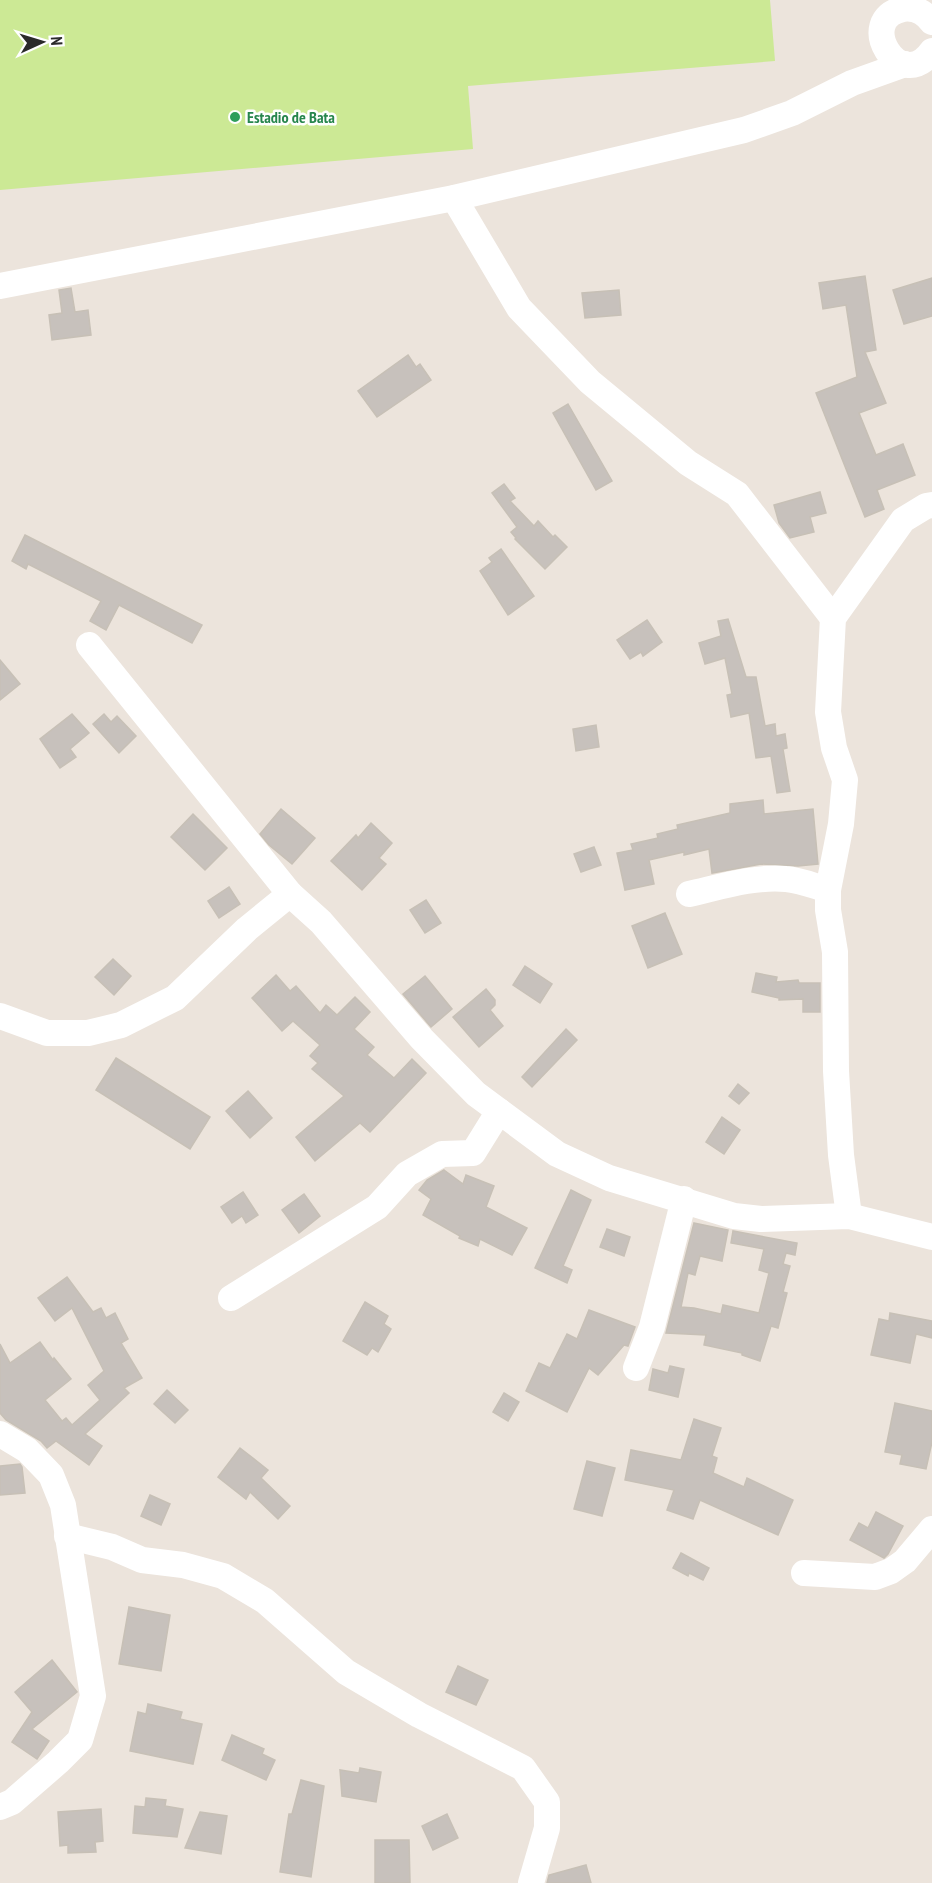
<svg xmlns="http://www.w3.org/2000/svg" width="932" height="1883" viewBox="0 0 932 1883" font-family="'PT Sans Narrow',sans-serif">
  <rect width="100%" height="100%" fill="#ece4dc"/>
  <!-- pitch -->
  <path fill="#cce995" d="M0 0H770L775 61 468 86 473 149 0 190Z"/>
  <!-- building -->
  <g fill="#c7c1bc" stroke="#c7c0b6" stroke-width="1.5">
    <path d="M865 276 876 350 865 352 886 403 859 413 876 455 903 444 915 475 877 490 884 509 865 517 816 393 857 377 846 305 823 309 819 283Z"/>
    <path d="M932 278V316L904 324 893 290Z"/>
    <path d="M71 288 75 312 88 310 91 335 52 340 49 315 62 313 59 290Z"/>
    <path d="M619 290 621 315 585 318 582 293Z"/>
    <path d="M408 355 416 367 420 364 431 380 377 417 358 391Z"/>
    <path d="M568 404 612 481 596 490 553 413Z"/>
    <path d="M504 484 515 498 510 501 534 526 538 521 553 537 555 535 567 547 545 569 515 539 516 538 511 532 517 527 492 493Z"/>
    <path d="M820 492 826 513 810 517 814 532 790 538 779 523 774 505Z"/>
    <path d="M25 535 202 625 192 643 119 605 106 630 90 621 101 601 28 564 26 569 12 561Z"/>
    <path d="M501 549 534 596 508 615 480 571 492 562 489 558Z"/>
    <path d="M728 619 746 677H756L765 726 775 724 776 736 785 734 787 748 783 749 790 791 777 793 771 756 756 758 749 713 731 717 727 695 732 694 725 658 705 664 699 643 721 636 718 621Z"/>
    <path d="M647 620 662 642 643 656 641 652 630 659 617 640Z"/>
    <path d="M0 660 20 684 0 700Z"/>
    <path d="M72 714 89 733 70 749 76 757 60 768 40 739Z"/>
    <path d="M104 714 111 722 117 716 136 736 119 753 93 724Z"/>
    <path d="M596 725 599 747 576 751 573 729Z"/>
    <path d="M763 800 764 814 813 809 818 864 798 866 761 864 712 873 709 849 684 855V852L649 860 654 884 625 890 617 853 633 850 631 844 658 838 657 834 678 829 677 825 730 813V804Z"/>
    <path d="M281 809 315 838 292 864 269 845 260 834Z"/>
    <path d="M193 814 227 848 205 870 171 837Z"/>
    <path d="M371 823 392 843 379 858 386 864 362 890 331 861 356 835 358 838Z"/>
    <path d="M594 847 601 865 581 872 574 854Z"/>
    <path d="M229 887 240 904 219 918 208 901Z"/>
    <path d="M426 900 441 923 425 933 410 910Z"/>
    <path d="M665 913 682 954 648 968 632 926Z"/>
    <path d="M113 959 131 976 114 995 95 977Z"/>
    <path d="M525 966 552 984 540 1003 513 985Z"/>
    <path d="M756 973 777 977 776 982 798 980 799 983H820V1012H803V999L779 1000V998L752 992Z"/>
    <path d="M276 975 290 991 296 986 320 1013 326 1005 337 1015 355 997 370 1012 354 1029 374 1047 367 1055 394 1078 412 1059 426 1073 370 1132 360 1123 315 1161 296 1137 344 1096 312 1069 318 1063 310 1056 320 1045 293 1021 282 1031 252 998Z"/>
    <path d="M425 976 452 1009 431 1027 403 994Z"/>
    <path d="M486 989 495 1000V1005L490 1010 503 1026 479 1047 453 1017Z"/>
    <path d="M566 1029 577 1040 532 1087 522 1077Z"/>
    <path d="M116 1058 210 1117 190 1149 96 1090Z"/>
    <path d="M738 1084 749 1093 739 1104 729 1096Z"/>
    <path d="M248 1091 272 1118 250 1138 226 1111Z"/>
    <path d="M722 1117 740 1130 724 1154 706 1142Z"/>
    <path d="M444 1170 463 1184 466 1175 494 1186 486 1207 527 1228 512 1255 480 1239 478 1246 459 1238 460 1236 423 1215 431 1199 419 1190 427 1180Z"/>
    <path d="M571 1190 591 1200 563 1266 572 1270 567 1283 535 1268Z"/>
    <path d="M243 1192 258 1215 246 1223 242 1216 232 1223 221 1207Z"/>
    <path d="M304 1194 320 1216 299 1233 282 1210Z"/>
    <path d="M694 1223 728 1230 722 1261 700 1256 695 1275 688 1273 681 1307 694 1308 721 1314 723 1305 759 1313 769 1273 759 1270 764 1249 731 1243 733 1231 797 1243 795 1255 786 1253 783 1264 790 1266 783 1292 787 1293 778 1328 771 1326 760 1361 742 1355V1353L704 1345 706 1335 666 1333Z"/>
    <path d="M607 1229 630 1237 624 1256 600 1247Z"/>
    <path d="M67 1277 93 1312 101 1308 106 1318 115 1313 128 1339 121 1343 142 1378 124 1388 129 1393 85 1434 102 1446 89 1465 56 1441 47 1448 41 1441 6 1420 0 1413V1344L10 1363 40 1342 53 1360 54 1358 71 1379 45 1400 62 1421 66 1418 72 1425 100 1400 88 1385 104 1371 72 1308 55 1321 38 1298Z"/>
    <path d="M365 1302 388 1316 384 1324 391 1329 378 1352 372 1348 367 1355 343 1341Z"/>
    <path d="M589 1310 635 1327 628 1346 624 1345 598 1375 589 1368 567 1412 526 1391 539 1363 550 1368 567 1334 577 1339Z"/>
    <path d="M890 1313 932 1321V1338L916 1334 910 1363 871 1355 879 1319 889 1321Z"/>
    <path d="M670 1366 684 1369 678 1397 649 1390 653 1369 668 1373Z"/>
    <path d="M167 1390 188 1410 175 1423 154 1404Z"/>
    <path d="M504 1393 519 1402 508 1421 493 1412Z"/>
    <path d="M895 1403 932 1411V1442L926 1469 900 1464 902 1455 885 1452Z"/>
    <path d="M694 1419 721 1428 712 1456 717 1458 713 1473 744 1487 747 1478 793 1500 778 1535 700 1500 693 1519 667 1510 674 1490 625 1480 631 1450 681 1460Z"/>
    <path d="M240 1448 268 1470 261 1478 290 1506 278 1519 250 1492 246 1499 218 1477Z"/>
    <path d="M587 1461 615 1468 602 1516 574 1509Z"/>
    <path d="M20 1464 22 1467 25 1493 0 1495V1466Z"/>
    <path d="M150 1495 170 1504 161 1525 141 1516Z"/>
    <path d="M876 1512 903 1526 888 1554 884 1558 850 1540 859 1523 868 1528Z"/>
    <path d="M681 1553 709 1568 703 1580 689 1573 688 1576 673 1568Z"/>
    <path d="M129 1607 170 1615 161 1671 119 1664Z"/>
    <path d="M52 1660 77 1692 32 1729 49 1741 37 1759 12 1742 32 1712 15 1692Z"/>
    <path d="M458 1666 488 1680 476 1705 446 1692Z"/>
    <path d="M148 1704 182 1712 180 1719 202 1724 193 1764 130 1751 138 1712 146 1714Z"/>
    <path d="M232 1735 264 1749 262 1754 275 1760 266 1780 222 1760Z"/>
    <path d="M360 1768 381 1772 376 1802 342 1796 340 1770 359 1773Z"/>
    <path d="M301 1780 324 1786 311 1877 280 1872 289 1814H292Z"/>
    <path d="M146 1798 166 1800 165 1806 183 1809 177 1837 133 1833 135 1806 145 1807Z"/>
    <path d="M101 1809 103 1841 95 1842 96 1852 68 1853V1845L60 1846 58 1812Z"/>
    <path d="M200 1812 227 1816 221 1854 185 1848Z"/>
    <path d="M447 1814 458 1838 433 1850 422 1826Z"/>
    <path d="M375 1840H409L410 1883H375Z"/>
    <path d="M586 1865 591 1883H547L549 1875Z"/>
  </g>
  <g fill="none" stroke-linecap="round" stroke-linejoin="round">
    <!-- minor -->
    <g stroke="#fff" stroke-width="26">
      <path d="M932 22C925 13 915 7 903 9 854 19 900 96 932 51"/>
      <path d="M454 198 519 308 590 382 688 463 737 494 833 618"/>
      <path d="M0 286 454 198 744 130 792 113 852 83 905 64"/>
      <path d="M89 645 290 894"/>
      <path d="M689 894C720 887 754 876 786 879 800 880 814 886 828 890"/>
      <path d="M0 1016 47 1033H88L121 1025 175 998 247 929 290 894 321 922 422 1039 476 1094 557 1154 609 1178 734 1216 761 1219 849 1216 932 1237"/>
      <path d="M849 1216 841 1155 836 1071 835 952 828 910V890L841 824 845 780 834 748 828 712 833 618 903 520 926 506 932 505"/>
      <path d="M231 1298 377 1207 407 1174 442 1154 473 1153 499 1111"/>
      <path d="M636 1368 652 1327 684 1199"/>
      <path d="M0 1434 27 1450 51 1475 63 1505 93 1696 80 1740 58 1762 12 1802 0 1807"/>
      <path d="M67 1536 112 1547 142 1560 183 1565 223 1576 265 1601 346 1672 419 1715 523 1768 547 1802V1828L531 1883"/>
      <path d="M804 1573 875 1577 891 1571 905 1561 932 1529"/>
    </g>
  </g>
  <!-- markers -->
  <circle fill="#2e9e5b" stroke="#fff" stroke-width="2" cx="235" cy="117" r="6"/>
  <g text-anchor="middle" stroke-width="5" stroke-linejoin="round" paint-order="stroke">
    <!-- leisure labels -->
    <g font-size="16" font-weight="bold" fill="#27864d" stroke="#fff" text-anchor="start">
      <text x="247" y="123">Estadio de Bata</text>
    </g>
  </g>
  <!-- north arrow -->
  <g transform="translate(42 42) rotate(86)" stroke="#ffffff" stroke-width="4.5" paint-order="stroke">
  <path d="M0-4.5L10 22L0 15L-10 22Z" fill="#2a2a2a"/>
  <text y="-9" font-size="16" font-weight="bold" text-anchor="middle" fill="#2a2a2a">N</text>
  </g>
</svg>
